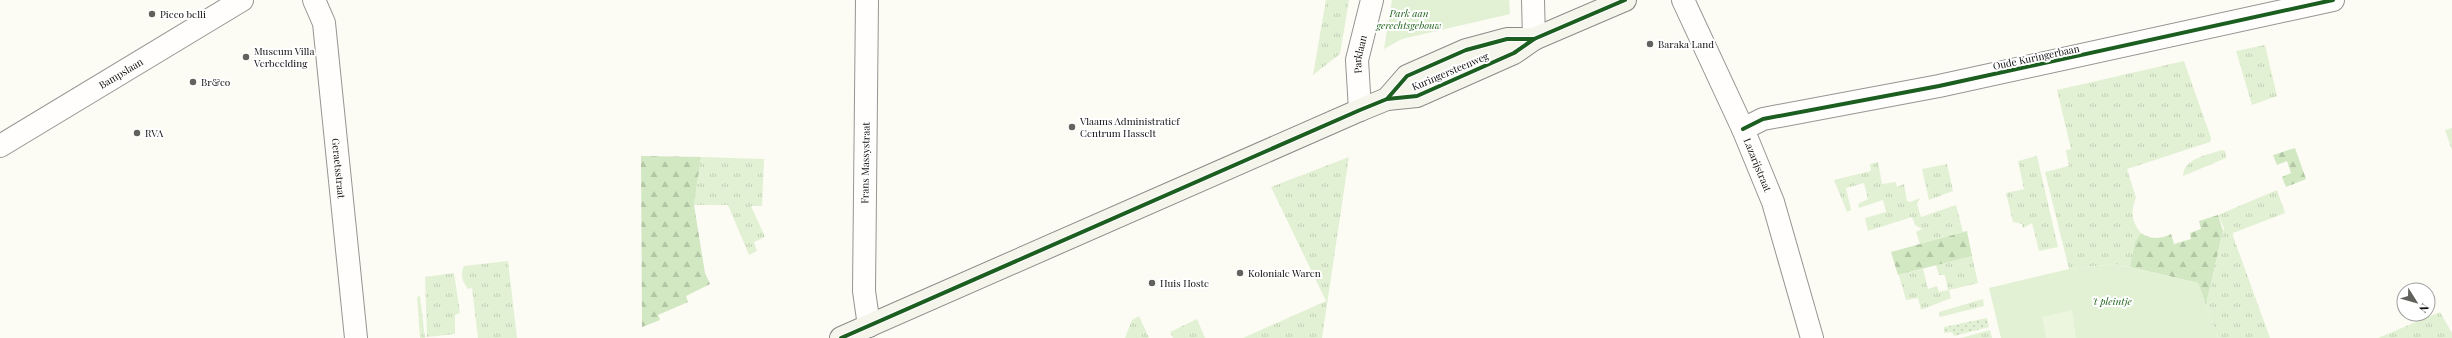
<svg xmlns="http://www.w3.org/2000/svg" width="2452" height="338" viewBox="0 0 2452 338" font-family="'Playfair Display',serif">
  <defs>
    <pattern id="grass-tufts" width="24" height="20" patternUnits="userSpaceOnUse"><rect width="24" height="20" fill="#e2f1d4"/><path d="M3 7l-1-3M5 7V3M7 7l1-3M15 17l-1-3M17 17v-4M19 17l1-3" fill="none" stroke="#c1cdb5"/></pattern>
    <pattern id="forest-firs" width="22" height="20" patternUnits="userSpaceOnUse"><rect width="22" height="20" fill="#d2e8c2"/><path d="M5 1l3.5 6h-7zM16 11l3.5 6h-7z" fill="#b3c6a6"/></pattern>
    <pattern id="garden-dots" width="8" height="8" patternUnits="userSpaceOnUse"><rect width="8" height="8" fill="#e2f1d4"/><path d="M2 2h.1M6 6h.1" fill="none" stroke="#c1cdb5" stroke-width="1.8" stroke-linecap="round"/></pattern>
  </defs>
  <rect width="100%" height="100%" fill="#fcfbf4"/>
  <!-- grass -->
  <g fill="url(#grass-tufts)">
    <path d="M1326 0H1349L1340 54 1313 75Z"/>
    <path d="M2265 45 2277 96 2252 105 2236 51Z"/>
    <path d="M2184 61 2211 138 2210 142 2127 169 2136 198C2130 212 2132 222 2141 233L2135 242 2130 267 2116 264 2069 269 2045 172 2069 166 2066 150 2071 149 2057 90Z"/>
    <path d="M2452 128V150L2445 130Z"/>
    <path d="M2222 150 2225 151 2226 158 2183 176C2184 158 2208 155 2222 150Z"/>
    <path d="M2037 156 2058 247 2039 251 2032 223 2023 228 2022 224 2013 222 2006 193 2024 189 2018 161Z"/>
    <path d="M701 157 764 159 762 206H751L765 237 754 242 757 251 749 255 728 205H694Z"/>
    <path d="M1349 157 1322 338H1243L1326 301 1271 187Z"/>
    <path d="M1878 162 1882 184 1896 182 1897 187 1904 184 1907 201 1910 202 1920 198 1917 204 1921 217 1956 205 1963 232 1920 244 1916 232 1922 229 1915 225 1912 217 1868 231 1865 218 1886 212 1883 200 1859 208 1858 204 1868 199 1864 183 1846 188 1851 210 1847 212 1834 180 1871 171 1870 164Z"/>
    <path d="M1947 164 1953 191 1929 200 1922 169Z"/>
    <path d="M2277 190 2285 213 2233 233V236L2270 338H2218L2206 305 2224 228 2218 215Z"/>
    <path d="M1972 256 1978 283 1949 290 1951 298 1921 310 1918 298 1906 300 1899 275 1923 269 1928 289 1937 286 1939 292 1948 290 1945 275H1939L1936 265Z"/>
    <path d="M508 261 517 338H478L472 288 468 289C462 281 460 275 464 266Z"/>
    <path d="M454 273 460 313 455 315V334L427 337 425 277Z"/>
    <path d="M420 296 425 338H420L417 297Z"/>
    <path d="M1983 299 1984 306 1940 317 1939 312Z"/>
    <path d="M2440 312 2452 333V338H2378Z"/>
    <path d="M1139 316 1149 338H1125L1132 320Z"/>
    <path d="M1197 319 1205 338H1173L1170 332Z"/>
    <path d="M1990 330 1992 338H1961Z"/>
  </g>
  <!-- forest -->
  <g fill="url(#forest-firs)">
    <path d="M2295 148 2306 179 2286 187 2282 177 2291 173 2287 161 2277 165 2273 155Z"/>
    <path d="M641 156 701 157 694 205 705 273 710 284 686 296 688 302 658 315 660 320 642 327Z"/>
    <path d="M2218 215 2223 231 2206 305 2198 283 2130 267 2135 242 2141 233C2151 240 2160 239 2171 234L2174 244 2191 239 2190 233 2201 229 2199 221Z"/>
    <path d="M1967 231 1972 256 1898 275 1891 252Z"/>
  </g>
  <!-- park -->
  <g fill="#e2f1d4">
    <path d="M1392 0H1509L1510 14 1402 39 1384 49Z"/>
    <path d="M2116 264 2198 283 2218 338H2001L1989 288 2069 269Z"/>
  </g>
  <!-- garden -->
  <path fill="url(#garden-dots)" d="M1987 318 1989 327 1954 336 1952 332 1944 333V327Z"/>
  <!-- pitch -->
  <path fill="#ecf5dd" d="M2072 310 2076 338H2046L2042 317Z"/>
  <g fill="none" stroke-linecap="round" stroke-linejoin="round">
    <defs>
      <g id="street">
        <path id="s1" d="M314 0 324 23 356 338"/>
        <path d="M867 0 864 291 869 326"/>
        <path d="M1533 0 1534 39"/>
        <path id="s2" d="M1683 0 1743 129 1773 202 1812 338"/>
        <path id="s3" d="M1360 110 1357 60 1372 0"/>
        <path d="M1743 129 1763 119 1939 86 2333 0"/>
        <path id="s4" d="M0 146 242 0"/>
      </g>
      <g id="secondary">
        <path d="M1387 99 1407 76 1466 50 1507 39H1534"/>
        <path d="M841 338 1360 110 1387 99 1417 96 1514 53 1534 39 1625 0"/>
      </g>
    </defs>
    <!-- street casing -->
    <use href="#street" stroke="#959592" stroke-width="24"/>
    <!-- secondary casing -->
    <use href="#secondary" stroke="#8c8b88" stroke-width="24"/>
    <!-- street -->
    <use href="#street" stroke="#fffefd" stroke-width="22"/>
    <!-- secondary -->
    <use href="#secondary" stroke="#f5f5eb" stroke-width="22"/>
    <defs>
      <g id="cycleway">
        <path d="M1387 99 1407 76 1466 50 1507 39H1534"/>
        <path d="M1743 129 1763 119 1939 86 2333 0"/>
        <path d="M841 338 1360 110 1387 99 1417 96 1514 53 1534 39 1625 0"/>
      </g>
    </defs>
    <!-- cycleway casing -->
    <use href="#cycleway" stroke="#fff" stroke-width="6"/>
    <!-- cycleway -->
    <use href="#cycleway" stroke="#1b5e20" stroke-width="4"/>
  </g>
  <!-- markers -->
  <g fill="#61615e" stroke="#fff" stroke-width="1.5">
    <circle cx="152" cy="14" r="4"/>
    <circle cx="1650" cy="44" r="4"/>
    <circle cx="246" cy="57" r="4"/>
    <circle cx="193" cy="82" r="4"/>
    <circle cx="1072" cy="127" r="4"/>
    <circle cx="137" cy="133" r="4"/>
    <circle cx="1240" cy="273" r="4"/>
    <circle cx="1152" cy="283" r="4"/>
  </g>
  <g text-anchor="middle" stroke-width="4" stroke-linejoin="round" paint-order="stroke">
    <!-- park labels -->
    <g font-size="10" font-style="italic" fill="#25661f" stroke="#fff">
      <text x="1409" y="17">Park aan<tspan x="1409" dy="12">gerechtsgebouw</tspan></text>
      <text x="2112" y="305">'t pleintje</text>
    </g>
    <!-- poi labels -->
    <g font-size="10" fill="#0e0e0e" stroke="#fff" text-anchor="start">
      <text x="160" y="18">Picco belli</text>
      <text x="1658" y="48">Baraka Land</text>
      <text x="254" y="55">Museum Villa<tspan x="254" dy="12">Verbeelding</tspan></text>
      <text x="201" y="86">Br&amp;co</text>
      <text x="1080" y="125">Vlaams Administratief<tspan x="1080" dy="12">Centrum Hasselt</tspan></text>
      <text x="145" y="137">RVA</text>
      <text x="1248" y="277">Koloniale Waren</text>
      <text x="1160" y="287">Huis Hoste</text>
    </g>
    <!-- street labels -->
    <g font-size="10" fill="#0e0e0e" stroke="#fff">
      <text dy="4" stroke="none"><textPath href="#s3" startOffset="56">Parklaan</textPath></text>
      <text transform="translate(2036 57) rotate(-12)" y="4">Oude Kuringerbaan</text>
      <text transform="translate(1450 71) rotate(-23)" y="4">Kuringersteenweg</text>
      <text dy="4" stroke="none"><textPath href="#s4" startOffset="141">Bampslaan</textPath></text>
      <text transform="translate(865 163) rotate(-89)" y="4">Frans Massystraat</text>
      <text dy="4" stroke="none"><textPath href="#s2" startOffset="181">Lazarijstraat</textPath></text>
      <text dy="4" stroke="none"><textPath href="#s1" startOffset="171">Geraetsstraat</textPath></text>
    </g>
  </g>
  <!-- north arrow -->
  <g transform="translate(2416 302) rotate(127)"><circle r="19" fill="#ffffff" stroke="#9f9f9f"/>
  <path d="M0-3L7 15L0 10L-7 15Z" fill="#61615e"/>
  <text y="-6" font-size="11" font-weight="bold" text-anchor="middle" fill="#0e0e0e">N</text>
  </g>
</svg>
